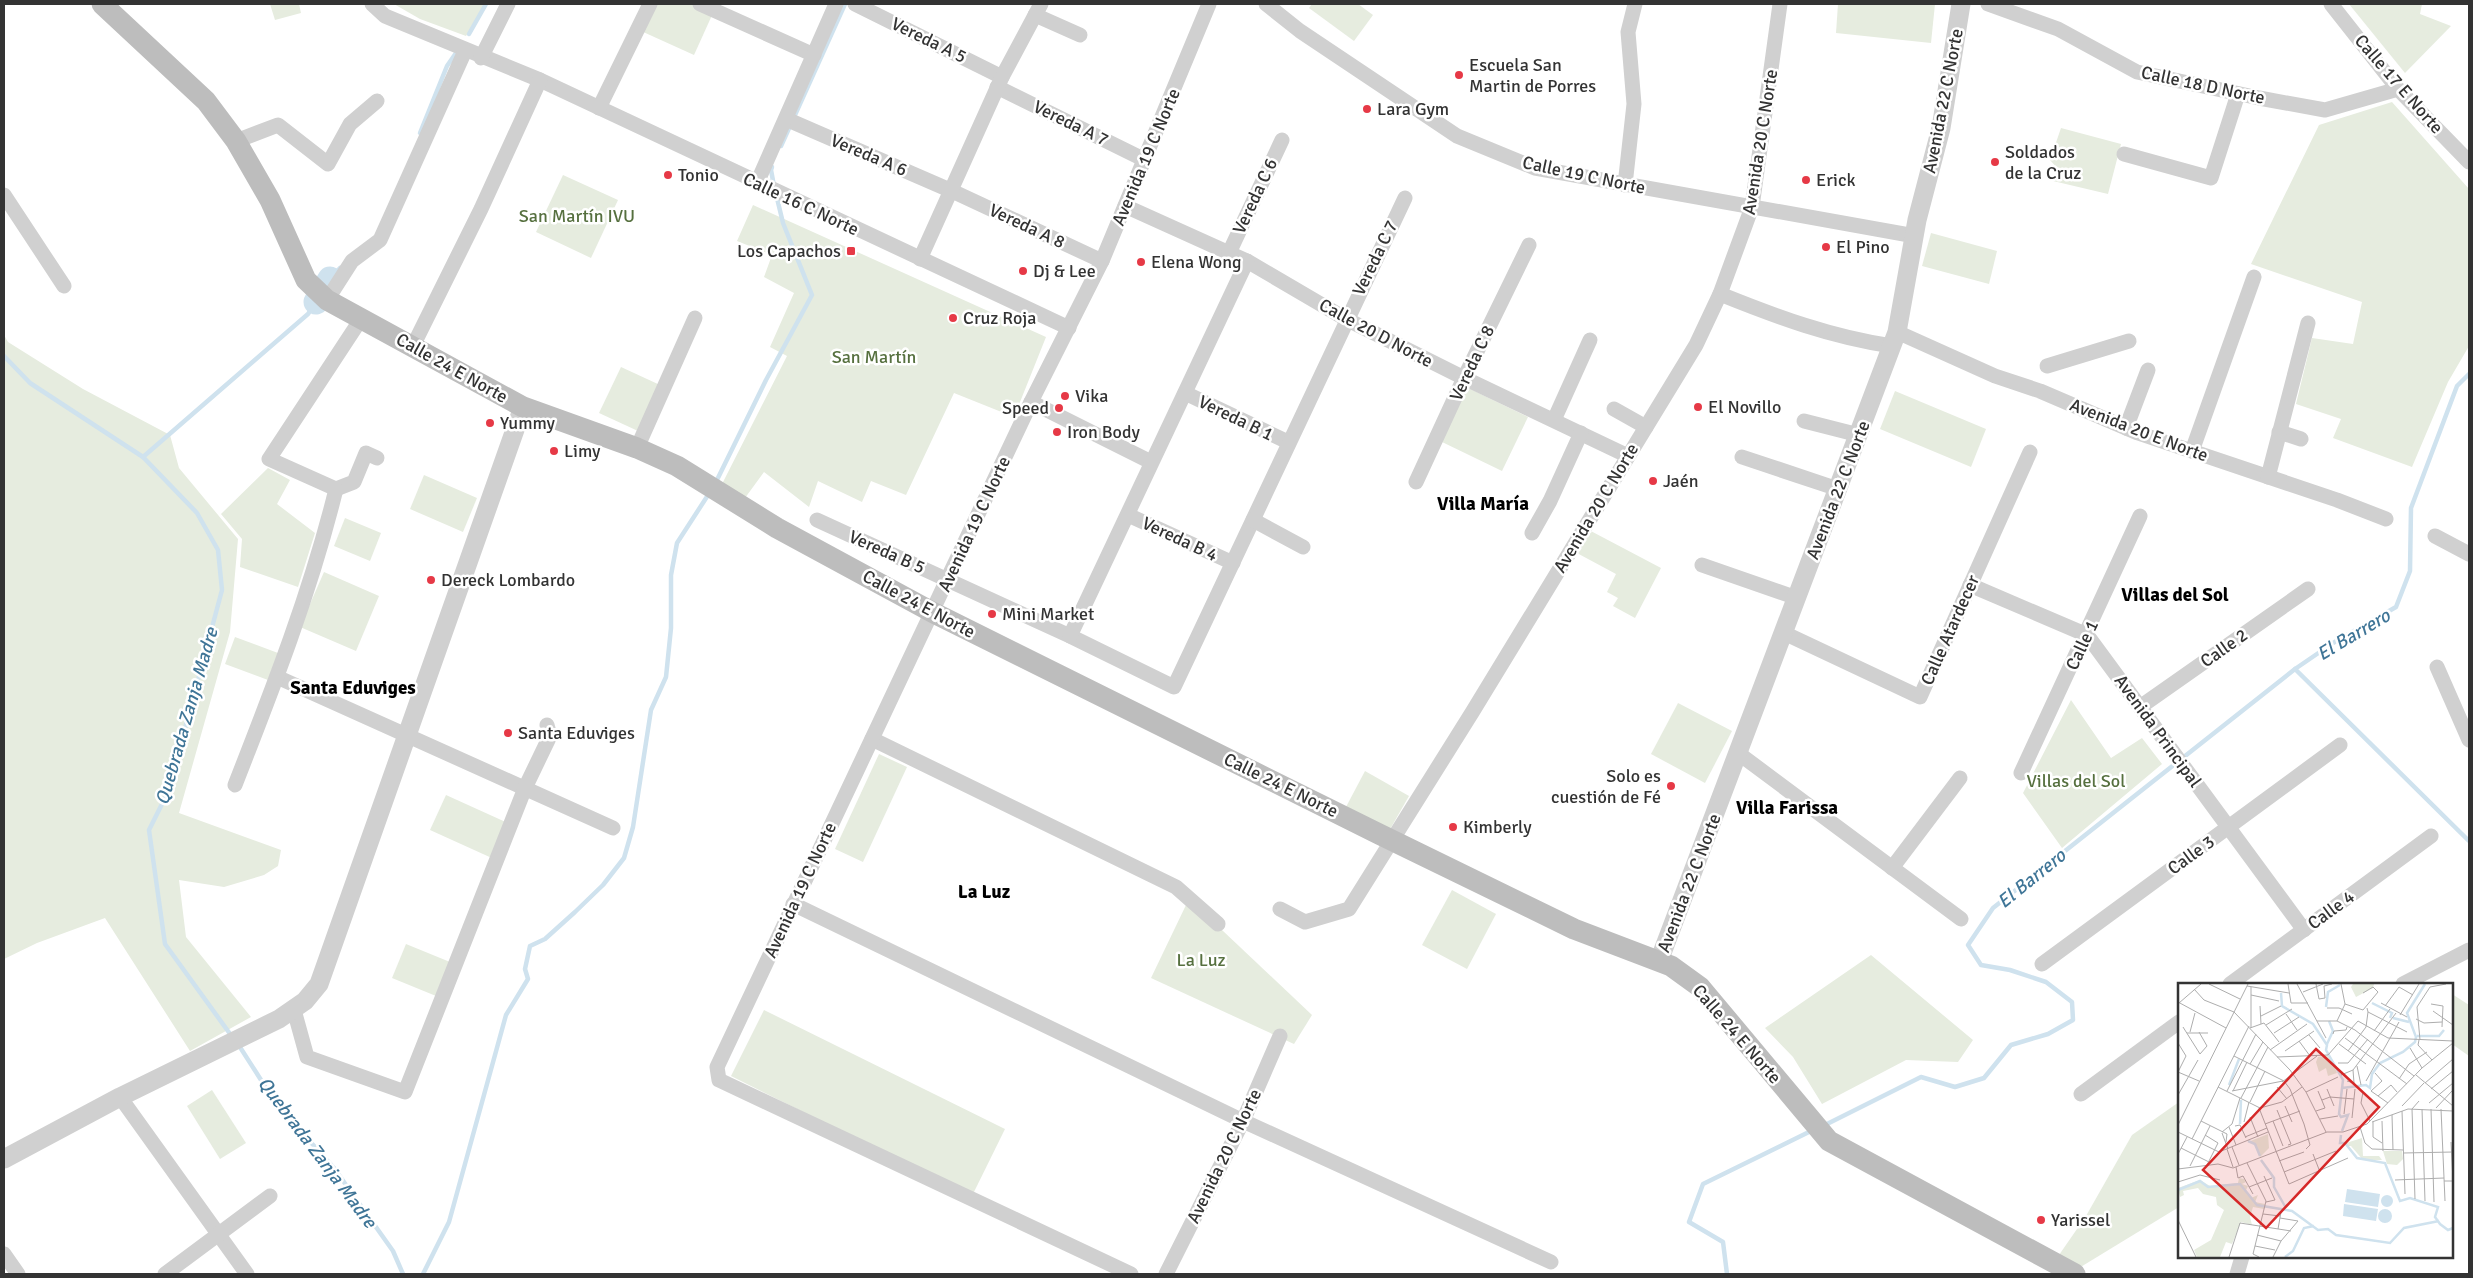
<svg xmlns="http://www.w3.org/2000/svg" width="2473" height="1278" viewBox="0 0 2473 1278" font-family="Signika,sans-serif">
  <rect width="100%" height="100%" fill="#fff"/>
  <!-- green -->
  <g fill="#e6ecdf">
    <path d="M270 4H299L301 13 275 20Z"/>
    <path d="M394 4H485L466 36 420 19Z"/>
    <path d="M654 4H693L713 13 694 55 641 31Z"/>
    <path d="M1312 4H1358L1373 15 1354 41 1309 8Z"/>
    <path d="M1838 4H1935L1931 43 1836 33Z"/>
    <path d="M2349 4H2422L2420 14 2451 26 2405 73Z"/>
    <path d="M2392 102 2469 189V346L2448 382 2412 467 2333 438 2341 419 2296 404 2312 338 2353 344 2362 302 2251 264 2319 125Z"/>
    <path d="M2061 128 2121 144 2108 194 2053 181 2057 168 2050 160Z"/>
    <path d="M563 175 618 200 591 258 536 232Z"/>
    <path d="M753 205 1046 337 1014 417 954 393 906 495 871 481 862 502 818 481 809 507 764 472 745 498 721 486 787 356 770 347 794 293 764 277 772 255 737 241Z"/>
    <path d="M1931 233 1997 251 1989 284 1922 266Z"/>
    <path d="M4 335 8 342 83 389 170 435 179 468 238 539 230 632 179 813 281 850 278 866 264 875 224 887 179 880 186 937 251 1017 190 1051 105 918 37 943 4 959Z"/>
    <path d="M621 367 660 385 638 431 599 413Z"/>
    <path d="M1466 387 1528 417 1502 471 1440 441Z"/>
    <path d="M1895 391 1986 429 1971 467 1880 429Z"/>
    <path d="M268 468 290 480 277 504 315 533 298 587 240 567 242 539 221 514Z"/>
    <path d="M424 475 477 498 463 532 410 509Z"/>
    <path d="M345 518 381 533 370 561 334 546Z"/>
    <path d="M1587 529 1661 568 1635 618 1613 606 1618 598 1607 592 1616 574 1575 552Z"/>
    <path d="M324 572 379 596 356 651 300 627Z"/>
    <path d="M235 637 278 653 268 680 225 664Z"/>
    <path d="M2071 700 2111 758 2142 738 2162 764 2062 848 2023 793Z"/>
    <path d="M1678 703 1732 731 1705 783 1651 754Z"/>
    <path d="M879 754 907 767 863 862 835 849Z"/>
    <path d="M1365 771 1409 796 1389 831 1346 807Z"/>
    <path d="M446 795 510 824 494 859 430 830Z"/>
    <path d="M1452 890 1496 914 1467 969 1422 945Z"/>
    <path d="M1186 905 1204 913 1312 1015 1294 1044 1151 978Z"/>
    <path d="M406 944 450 962 436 996 392 978Z"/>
    <path d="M1871 955 1973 1040 1958 1062 1906 1060 1822 1104 1793 1057 1765 1028Z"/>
    <path d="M2452 994 2469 1005V1056L2452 1044Z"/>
    <path d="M764 1010 1005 1129 972 1196 731 1076Z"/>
    <path d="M212 1090 246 1143 220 1159 187 1106Z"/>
    <path d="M2179 1102V1207L2079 1268 2059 1255 2086 1216 2132 1135Z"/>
  </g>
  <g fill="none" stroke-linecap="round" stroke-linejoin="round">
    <!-- stream -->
    <g stroke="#cfe2ee" stroke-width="4.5">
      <path d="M469 34 486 4"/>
      <path d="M420 133 447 66 456 53"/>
      <path d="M781 146 845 4"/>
      <path d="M772 167 771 170 774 186"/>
      <path d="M330 279 340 268"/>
      <path d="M4 356 30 383 143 457 197 513 218 550 222 590 168 792 149 830 165 944 233 1038"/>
      <path d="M143 457 308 314 316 302"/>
      <path d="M715 484 766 380 812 295 783 223 776 194"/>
      <path d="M2295 669 2469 841"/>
      <path d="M238 1044 277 1105 334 1168 393 1251 403 1274"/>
      <path d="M1823 1126 1921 1077 1955 1087 1984 1078 2011 1045 2048 1034 2073 1020 2072 1002 2046 982 2010 970 1981 965 1968 945 1993 908 2295 669 2333 643 2396 607 2410 571 2411 508 2457 386 2469 374"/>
      <path d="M423 1274 449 1222 506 1015 528 979 525 969 530 946 545 939 575 912 603 885 624 858 633 827 651 710 666 677 671 628V575L677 543 710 492"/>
      <path d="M1727 1274 1723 1242 1689 1222 1703 1184 1813 1130"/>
    </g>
    <!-- river -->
    <path stroke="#cfe2ee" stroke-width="25" d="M316 302 330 279"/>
    <!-- minor -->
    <g stroke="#d0d0d0" stroke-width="15">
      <path d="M372 4 385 16 540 80 1069 328"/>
      <path d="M700 4 814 55"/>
      <path d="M855 4 1002 77"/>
      <path d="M1266 4 1300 31 1457 136 1535 168 1915 236"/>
      <path d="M1988 4 2058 29 2137 72 2259 98 2325 110 2398 89"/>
      <path d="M2331 4 2398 89 2469 162"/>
      <path d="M1035 15 1080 35"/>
      <path d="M481 58 508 4"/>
      <path d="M997 87 1145 160"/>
      <path d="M599 108 650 4"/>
      <path d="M786 119 952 191 1102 261"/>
      <path d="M236 141 278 125 328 164 350 124 377 101"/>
      <path d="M2124 154 2211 178 2238 94"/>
      <path d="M757 183 836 4"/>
      <path d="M1625 185 1634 104 1628 32 1635 4"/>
      <path d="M4 195 64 286"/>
      <path d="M1125 206 1247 261 1346 319 1464 378 1628 456"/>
      <path d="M1229 253 1282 140"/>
      <path d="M920 259 1002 77 1041 4"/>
      <path d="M1720 294C1777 317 1831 337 1892 346"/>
      <path d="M327 300 352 261 380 240 465 51"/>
      <path d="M1897 332 1995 376 2040 391 2138 433 2337 500 2386 519"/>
      <path d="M413 346 481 209 540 80"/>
      <path d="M2047 366 2129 341"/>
      <path d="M1185 393 1288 442"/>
      <path d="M1031 402 1151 462"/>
      <path d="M1614 409 1646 427"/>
      <path d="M1554 420 1590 340"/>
      <path d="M1804 421 1859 435"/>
      <path d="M2126 428 2148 370"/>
      <path d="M2279 432 2301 439"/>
      <path d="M637 448 695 318"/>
      <path d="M2192 451 2254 277"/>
      <path d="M1742 457 1838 489"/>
      <path d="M2268 477 2308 323"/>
      <path d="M1416 482 1464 378 1529 245"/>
      <path d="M336 489 354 482 366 453 377 458"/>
      <path d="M1128 515 1233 563"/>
      <path d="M817 520 1070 636 1174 687 1405 198"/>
      <path d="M1253 520 1303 547"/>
      <path d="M1532 533 1550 501 1581 433"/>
      <path d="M2435 536 2469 554"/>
      <path d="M1702 565 1797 598"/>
      <path d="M1970 585 2087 635 2304 930"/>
      <path d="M1784 633 1920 697 2030 452"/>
      <path d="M1070 636 1247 261"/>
      <path d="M2437 667 2469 740"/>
      <path d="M277 677 613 828"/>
      <path d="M2140 707 2308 589"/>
      <path d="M872 739 1176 887 1218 924"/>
      <path d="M1738 753 1961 919"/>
      <path d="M2021 773 2140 516"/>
      <path d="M235 785C273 688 311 591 336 489L269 459 361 319"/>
      <path d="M1892 868 1960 778"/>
      <path d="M793 904 1243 1121 1551 1262"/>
      <path d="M1280 909 1305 922 1349 909 1473 711 1696 345 1720 294 1752 207 1780 4"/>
      <path d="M2042 964 2340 745"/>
      <path d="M2230 984 2431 836"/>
      <path d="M2403 984 2469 950"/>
      <path d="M294 1010 307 1057 405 1092 525 788 550 736 547 725"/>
      <path d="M2081 1094 2179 1022"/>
      <path d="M120 1097 247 1274"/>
      <path d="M4 1254 18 1274"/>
      <path d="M165 1274 270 1196"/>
      <path d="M1131 1274 719 1080 717 1067 1031 402 1102 261 1209 4"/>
      <path d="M1166 1274 1243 1121 1280 1036"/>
      <path d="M2237 1274 2242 1257"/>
    </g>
    <!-- tertiary -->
    <g stroke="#d0d0d0" stroke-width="19">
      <path d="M1659 961 1897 332 1917 220 1941 128 1961 4"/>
      <path d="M4 1159 120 1097 279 1019 305 1001 319 984 523 407"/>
    </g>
    <!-- secondary -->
    <path stroke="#bdbdbd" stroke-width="21" d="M102 4 206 101 236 141 270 200 306 280 327 300 523 407 637 448 677 466 777 528 932 612 1379 834 1574 929 1671 966 1700 987 1829 1141 2075 1274"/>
  </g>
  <!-- markers -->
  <g fill="#e63946" stroke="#fff" stroke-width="2">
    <circle cx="1459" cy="75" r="5"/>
    <circle cx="1367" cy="109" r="5"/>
    <circle cx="1995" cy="162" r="5"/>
    <circle cx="668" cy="175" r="5"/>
    <circle cx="1806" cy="180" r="5"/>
    <circle cx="1826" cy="247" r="5"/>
    <rect x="846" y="246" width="10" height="10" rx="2.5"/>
    <circle cx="1141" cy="262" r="5"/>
    <circle cx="1023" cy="271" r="5"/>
    <circle cx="953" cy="318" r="5"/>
    <circle cx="1065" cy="396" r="5"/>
    <circle cx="1698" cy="407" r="5"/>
    <circle cx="1059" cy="408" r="5"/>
    <circle cx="490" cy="423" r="5"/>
    <circle cx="1057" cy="432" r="5"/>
    <circle cx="554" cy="451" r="5"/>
    <circle cx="1653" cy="481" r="5"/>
    <circle cx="431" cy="580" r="5"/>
    <circle cx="992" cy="614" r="5"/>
    <circle cx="508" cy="733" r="5"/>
    <circle cx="1671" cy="786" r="5"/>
    <circle cx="1453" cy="827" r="5"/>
    <circle cx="2041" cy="1220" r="5"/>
  </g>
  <g text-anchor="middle" stroke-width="5" stroke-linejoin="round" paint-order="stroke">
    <!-- street labels -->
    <g font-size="18" fill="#333" stroke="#fff">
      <text transform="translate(929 40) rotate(26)" y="6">Vereda A 5</text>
      <text transform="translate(2399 84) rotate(49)" y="6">Calle 17 E Norte</text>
      <text transform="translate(2203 85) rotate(12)" y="6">Calle 18 D Norte</text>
      <text transform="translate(1943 101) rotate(-79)" y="6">Avenida 22 C Norte</text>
      <text transform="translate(1071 123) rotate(26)" y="6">Vereda A 7</text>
      <text transform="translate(1760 142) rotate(-81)" y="6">Avenida 20 C Norte</text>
      <text transform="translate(869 155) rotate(23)" y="6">Vereda A 6</text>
      <text transform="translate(1146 157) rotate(-67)" y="6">Avenida 19 C Norte</text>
      <text transform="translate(1584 175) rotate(12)" y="6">Calle 19 C Norte</text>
      <text transform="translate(1255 196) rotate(-65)" y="6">Vereda C 6</text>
      <text transform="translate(801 204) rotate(25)" y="6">Calle 16 C Norte</text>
      <text transform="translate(1027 226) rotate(25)" y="6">Vereda A 8</text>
      <text transform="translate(1375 258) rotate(-64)" y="6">Vereda C 7</text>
      <text transform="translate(1376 333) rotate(28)" y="6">Calle 20 D Norte</text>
      <text transform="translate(1472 363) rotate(-65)" y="6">Vereda C 8</text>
      <text transform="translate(452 368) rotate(29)" y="6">Calle 24 E Norte</text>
      <text transform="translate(1236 418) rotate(26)" y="6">Vereda B 1</text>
      <text transform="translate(2139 430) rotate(21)" y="6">Avenida 20 E Norte</text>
      <text transform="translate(1838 490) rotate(-69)" y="6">Avenida 22 C Norte</text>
      <text transform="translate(1596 508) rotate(-59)" y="6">Avenida 20 C Norte</text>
      <text transform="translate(974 524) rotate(-65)" y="6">Avenida 19 C Norte</text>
      <text transform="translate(1180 539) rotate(25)" y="6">Vereda B 4</text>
      <text transform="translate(887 552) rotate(24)" y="6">Vereda B 5</text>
      <text transform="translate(919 604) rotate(28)" y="6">Calle 24 E Norte</text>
      <text transform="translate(1950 630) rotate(-66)" y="6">Calle Atardecer</text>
      <text transform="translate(2082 645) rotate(-65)" y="6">Calle 1</text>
      <text transform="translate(2224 648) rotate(-35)" y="6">Calle 2</text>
      <text transform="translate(2158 731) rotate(54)" y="6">Avenida Principal</text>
      <text transform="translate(1281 785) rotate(26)" y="6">Calle 24 E Norte</text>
      <text transform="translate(2191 855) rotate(-36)" y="6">Calle 3</text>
      <text transform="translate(1689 883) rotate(-69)" y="6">Avenida 22 C Norte</text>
      <text transform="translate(800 890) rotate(-65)" y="6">Avenida 19 C Norte</text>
      <text transform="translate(2331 910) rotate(-36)" y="6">Calle 4</text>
      <text transform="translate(1737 1034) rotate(49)" y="6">Calle 24 E Norte</text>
      <text transform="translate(1224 1156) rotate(-64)" y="6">Avenida 20 C Norte</text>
    </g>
    <!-- poi labels -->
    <g font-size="18" fill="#333" stroke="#fff" text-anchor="start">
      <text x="1469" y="71">Escuela San<tspan x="1469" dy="21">Martin de Porres</tspan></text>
      <text x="1377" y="115">Lara Gym</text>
      <text x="2005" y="158">Soldados<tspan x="2005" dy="21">de la Cruz</tspan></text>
      <text x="678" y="181">Tonio</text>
      <text x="1816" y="186">Erick</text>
      <text x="1836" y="253">El Pino</text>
      <text x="841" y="257" text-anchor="end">Los Capachos</text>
      <text x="1151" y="268">Elena Wong</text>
      <text x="1033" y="277">Dj &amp; Lee</text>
      <text x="963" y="324">Cruz Roja</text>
      <text x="1075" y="402">Vika</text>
      <text x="1708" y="413">El Novillo</text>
      <text x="1049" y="414" text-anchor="end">Speed</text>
      <text x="500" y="429">Yummy</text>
      <text x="1067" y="438">Iron Body</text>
      <text x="564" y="457">Limy</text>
      <text x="1663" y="487">Jaén</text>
      <text x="441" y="586">Dereck Lombardo</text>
      <text x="1002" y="620">Mini Market</text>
      <text x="518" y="739">Santa Eduviges</text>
      <text x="1661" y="782" text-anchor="end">Solo es<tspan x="1661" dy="21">cuestión de Fé</tspan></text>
      <text x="1463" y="833">Kimberly</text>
      <text x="2051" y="1226">Yarissel</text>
    </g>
    <!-- park labels -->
    <g font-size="18" fill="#56703f" stroke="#fff">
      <text x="577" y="222">San Martín IVU</text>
      <text x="874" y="363">San Martín</text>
      <text x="2076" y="787">Villas del Sol</text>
      <text x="1201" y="966">La Luz</text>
    </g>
    <!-- neighbourhood labels -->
    <g font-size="19" font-weight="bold" fill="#000" stroke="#fff">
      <text x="1483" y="510">Villa María</text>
      <text x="2175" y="601">Villas del Sol</text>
      <text x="353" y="694">Santa Eduviges</text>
      <text x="1787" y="814">Villa Farissa</text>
      <text x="984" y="898">La Luz</text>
    </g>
    <!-- water labels -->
    <g font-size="19" font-style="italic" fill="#3f7597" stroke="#fff">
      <text transform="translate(2353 634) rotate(-31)" y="7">El Barrero</text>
      <text transform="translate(186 716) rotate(-74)" y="7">Quebrada Zanja Madre</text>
      <text transform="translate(2031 878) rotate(-39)" y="7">El Barrero</text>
      <text transform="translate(318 1152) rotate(53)" y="7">Quebrada Zanja Madre</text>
    </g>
  </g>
  <!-- overview -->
  <g transform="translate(2178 983)">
    <rect width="275" height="275" fill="#fff"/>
    <path d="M151 72 159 90 150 93 148 85 141 89 138 79 140 74ZM90 151 91 165 82 174 76 161 70 159ZM205 168H224L225 176 219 182 209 181ZM61 195 66 196 68 199 64 201 70 203 68 207 73 215 80 212 77 219 87 221 86 226 75 224 72 234 74 242 63 239 54 261 48 259 42 274H19L16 267 33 257 46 227 39 222 38 214 25 211 20 205 5 208 6 212 2 214 0 205 22 197 32 203 60 200Z" fill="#e6ecdf"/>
    <path d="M175 1H196L195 5 178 14 173 4ZM184 155 185 173H201L204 177H185L173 163H168V160Z" fill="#e6ecdf"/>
    <path d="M169 206 202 211 200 224 167 219ZM203 218a6 6 0 1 1 12 0a6 6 0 1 1-12 0ZM166 221 200 226 198 238 165 233ZM200 233a7 7 0 1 1 14 0a7 7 0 1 1-14 0Z" fill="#cfe2ee"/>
    <path fill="none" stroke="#cfe2ee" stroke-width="2.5" d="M103 10 104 23 135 41 149 62 148 67 165 97 161 131 163 134 170 132 164 148M194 20 214 30 212 35M148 24 150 9 162 2M215 35 231 39M239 53H261L266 47M149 61 155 48 151 38M51 102 61 76M164 105 188 102 192 105 194 91 202 80 225 69 237 59 238 54 229 30 247 1M62 141 63 117M163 152 162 160H167L179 175 207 180 222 218 232 215 260 224 257 234 262 241 270 247 275 245M70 158 77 161 82 173M83 177 96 195V204L108 225M0 207 22 198 30 204 62 201 79 222 114 228 140 247 150 246 158 252 212 260 226 245 261 238M107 274 115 268 126 245 136 243"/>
    <path fill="none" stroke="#adadad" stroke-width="1" d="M31 1 62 16M110 1 113 20H130M119 1 148 55M138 1 141 16 147 15 146 3 154 1M69 3 111 10M16 6 26 17 56 29 112 87 128 109 148 149M125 9 145 1M73 12 101 18M0 19 48 45M1 20 23 1M203 20 229 34M167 21 185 27 200 9 195 4 185 10M253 21 265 23 264 44M82 23 83 41M207 23 221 4 235 12M149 25H161L174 31M189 25 190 29 229 49M255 28 275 42M108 31 119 47M222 32 241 1M83 33 103 23M238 36 246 40 264 39M139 38H159L177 47 236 93M159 38 167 21 163 1M88 42 114 26M5 44 22 71 29 63 21 49M72 45 86 40 101 59M73 45V4M196 48 212 26M12 49 17 30M9 50H30M96 50 121 34M155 51 156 48 168 47 169 44M131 52 142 65M167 55 229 101M241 57 240 62 254 77M242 57 239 24 252 4 268 1M121 58 132 73M0 60 8 73 0 89M161 61 188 81M232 65 244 85M92 67 129 41M107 68 136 48M170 68 188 44 190 29M56 73 106 98 112 106 126 141 132 162 128 166M99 74 150 72 180 38 210 55 275 58M160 80H170L190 56M72 81 85 59M179 83 183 102M0 89 21 98M197 90 204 98 193 108 210 120M163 92 175 87 218 30M238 92 275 123M221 96 231 81 249 69M169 98 176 100 175 87M188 98 221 39M104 99 139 73M247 100 275 76M40 104 82 125 104 119 124 104M99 104 109 116M149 106 156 123M253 106 275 88M49 108 78 51M54 108 105 98M55 108 69 79M128 109 160 94M185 109 183 120 192 138M0 112 20 77M200 113 213 102 219 109M63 115 90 64M144 117 152 114 176 116M72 119 87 88M251 120 275 100M107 123 114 139M224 123 246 100M81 125 111 201 170 175M258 125 274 108M244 126 247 218M253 126 256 219M263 126 267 218M99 127 113 161 110 162M138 128 147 125 140 108M224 128 227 211M166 131 169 106M214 132 215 167M72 134 80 154M174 135 177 106M142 136 160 133M23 138 49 151 48 159M95 138 105 163M204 138 205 168M66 139 71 119M194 139 230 126 275 128M195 139V154L204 160M87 141 122 128M0 142 70 1M57 143 62 142 68 155M51 144 58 162M182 144 187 160 194 166 225 167M0 149 41 169 90 149M44 149 54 141 62 115M44 150 50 166M27 152 40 160 29 182M67 154 89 145M14 156 71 43M54 164 61 182M3 165 31 179M49 166 55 184M225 170 275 169M0 171 9 154M135 171 142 189M101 178 126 169M69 180 88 218 75 271 81 274M12 183 32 143M58 184 60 195 65 193 75 211M0 186 40 181 55 185 149 149H165L189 141 244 85 275 60M106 189 158 168M86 193 97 217 88 219M217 197 266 195M266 198H275L273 159M0 199 22 192 42 197M71 204 94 195M237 216 234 126 241 118M85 231 102 233M102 235 120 238 103 258M0 237 18 274M100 246 103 229M79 252 103 258 95 274M77 263 97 267M51 274 62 240 113 248"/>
    <path fill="#d62828" fill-opacity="0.15" stroke="#d62828" stroke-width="2.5" d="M138 66 201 124 88 245 25 187Z"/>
    <rect width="275" height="275" fill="none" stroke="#333" stroke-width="2.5"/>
  </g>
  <!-- border -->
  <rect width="2473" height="1278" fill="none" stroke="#333333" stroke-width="10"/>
</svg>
